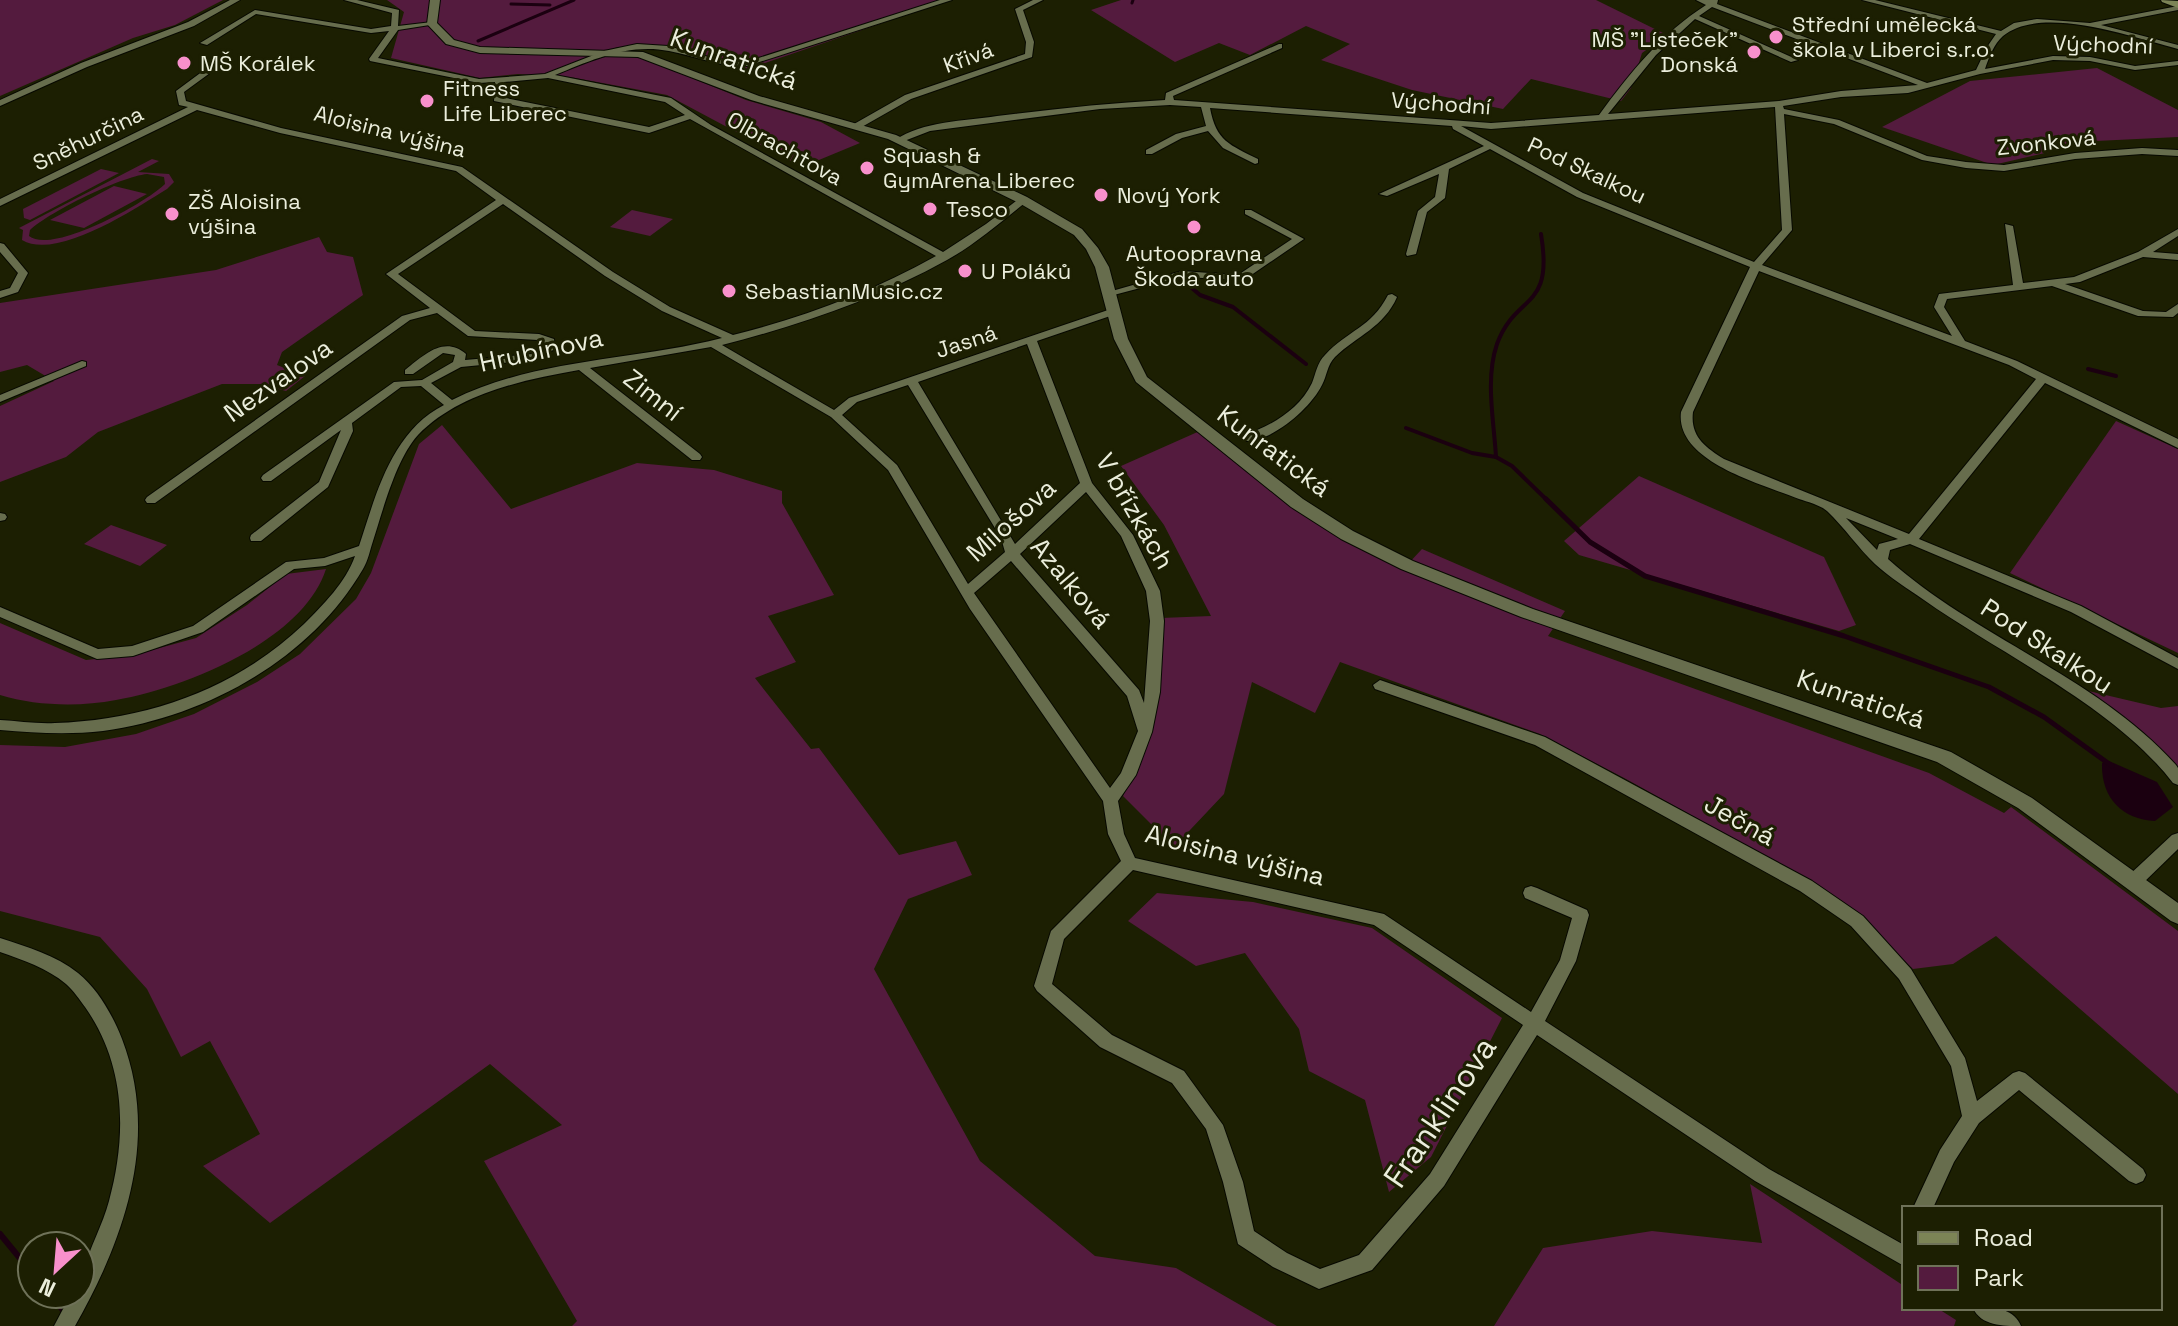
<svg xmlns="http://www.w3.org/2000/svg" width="2178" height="1326" viewBox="0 0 2178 1326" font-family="'Space Grotesk',sans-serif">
  <rect width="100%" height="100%" fill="#1c1f02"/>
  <!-- green -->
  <g fill="#541b3e" fill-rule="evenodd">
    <path d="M0 0H223L175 25 133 38 0 96Z"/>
    <path d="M387 0H950L744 70 667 48 615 47 746 100 821 122 860 143 802 167 667 95 570 77 518 74 480 78 391 58 404 12Z"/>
    <path d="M1121 0H1596L1667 35 1642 53 1631 88 1621 101 1531 79 1503 109 1412 90 1321 60 1350 44 1306 26 1250 55 1219 43 1175 62 1091 10Z"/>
    <path d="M2097 68 2178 110V137L2096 141 1993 165 1882 127 1970 81Z"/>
    <path d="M152 159 159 161 138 172 169 174 174 182 167 189C136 208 57 261 22 240L23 230 19 228ZM147 174 164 177 165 184C146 203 52 255 29 236L30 230C51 211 120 177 147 174Z"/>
    <path d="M101 169 119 173 30 220 24 218 23 209Z"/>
    <path d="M114 186 147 194 84 228 50 220Z"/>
    <path d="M632 210 673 219 650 236 610 227Z"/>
    <path d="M319 237 327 252 353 257 363 295 282 352 277 365 305 376 286 391 260 384H222L98 432 66 457 0 482V406L54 381 27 365 0 372V303L216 270Z"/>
    <path d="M2116 421 2178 449V653L2010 573Z"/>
    <path d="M442 425 511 509 637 463 714 470 782 491V503L834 595 768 616 796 662 755 678 811 749 819 748 899 855 956 841 972 875 908 899 874 969 980 1161 1095 1256 1176 1268 1277 1326H572L577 1321 484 1161 562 1125 490 1064 270 1223 203 1166 260 1134 210 1041 181 1057 147 989 100 937 0 911V745L65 747 136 734 194 714 257 682 300 654 356 599 371 573 419 444Z"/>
    <path d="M1202 430 1297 503 1407 565 1422 549 1565 611 1548 636 1929 773 2004 813 2011 807 2178 931V1094L1996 936 1953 964 1913 969 1848 907 1801 876 1626 779 1540 734 1340 662 1315 713 1252 682 1224 794 1174 847 1123 796 1143 754 1161 618 1211 616 1164 525 1121 466Z"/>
    <path d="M1639 476 1824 557 1856 625 1839 631 1579 555 1564 541Z"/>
    <path d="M111 525 167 545 140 566 84 544Z"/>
    <path d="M326 569C303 641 184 688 116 700 79 707 36 706 0 695V623L86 660 134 655 196 638 247 605 286 574Z"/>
    <path d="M2080 689 2161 708 2178 706V770Z"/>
    <path d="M1157 893 1253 902 1372 928 1502 1018 1431 1157 1389 1192 1365 1100 1309 1071 1299 1029 1245 953 1196 966 1128 921Z"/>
    <path d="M1750 1184 1904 1286V1308H1937L1956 1320 1954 1326H1494L1543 1248 1652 1231 1762 1243Z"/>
  </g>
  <!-- water -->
  <path fill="#1b0010" d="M2109 761 2157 782 2173 807 2155 821C2121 819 2101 797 2102 763Z"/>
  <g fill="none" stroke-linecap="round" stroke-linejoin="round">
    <!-- stream-far3 -->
    <g stroke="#1b0010" stroke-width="3">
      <path d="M1132 3 1133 0"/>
      <path d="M511 4 550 5"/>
      <path d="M478 41 574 0"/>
    </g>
    <!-- stream-far2 -->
    <g stroke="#1b0010" stroke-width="4">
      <path d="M1180 278 1200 295 1233 307 1306 364"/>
      <path d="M2088 369 2116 376"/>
      <path d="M1406 428 1472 453 1496 457 1512 466 1548 501"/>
      <path d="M1496 457C1494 421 1485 379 1497 344 1516 292 1554 312 1541 234"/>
    </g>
    <!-- stream-far1 -->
    <path stroke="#1b0010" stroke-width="5" d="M1546 499 1590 542 1645 576 1844 636 1989 687 2044 717 2112 766"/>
    <!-- stream -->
    <g stroke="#1b0010" stroke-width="6">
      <path d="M0 1234 32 1273"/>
      <path d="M50 1294 67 1315"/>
    </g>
    <defs>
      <g id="minor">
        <path d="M230 0H240L194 26 87 67 0 106V100L81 63 188 22Z"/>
        <path d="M344 0H357L399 10 398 26 432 22 436 24 398 30 378 58 479 79 545 74 604 51 637 44 668 46 716 59 746 62 940 0H952L747 66C719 67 695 56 669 51 629 43 591 60 555 75L671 98 711 125 943 252 986 224 1020 198H1026V202C1001 222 974 245 947 260 877 299 800 325 722 345L834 410 849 398 1111 309H1119V313L1037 341 1092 483 1133 535 1160 591 1164 621 1160 692 1152 732 1136 775 1118 801 1124 834 1135 858 1384 914 1531 1012 1560 960 1572 918 1525 898 1523 893 1525 888 1531 886 1537 888 1587 910 1589 915 1576 961 1545 1021 1769 1169 1904 1245V1266L1755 1181 1537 1035 1444 1186 1372 1270 1319 1289 1273 1267 1238 1244 1223 1182 1206 1129 1172 1083 1100 1047 1037 991 1034 986 1051 931 1121 861 1108 834 1103 801 970 609 888 470 831 417 711 347 590 368 700 454 702 457 700 460H692L579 370C523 380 459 393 418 435 396 459 383 510 373 541 370 550 368 561 363 569 310 660 205 717 103 731 69 735 34 733 0 730V720C18 721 37 724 55 723 147 720 236 689 304 624 323 605 346 582 355 556L325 566 294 569 203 632 133 656 97 659 0 617V607L98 649 132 646 193 626 286 562 324 558 359 546C376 495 391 432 444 405L421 386 401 387 352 423 353 431 328 487 261 541H251L250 538 251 535 319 482 341 430 271 481H263L261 478 263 475 394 382 422 380 453 362 455 355 443 353 413 374H405V370C424 355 444 335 466 354L465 360 532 354 545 347V343L538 340 468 336 437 313 410 320 155 503H147L145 500 147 497 402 316 430 308 386 274 496 200 456 171 280 133 197 110 0 206V199L188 107 179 105 176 91 203 71 210 73 184 92 186 101 281 128 462 167 613 272 670 307 733 335C804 317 872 292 936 256L690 119 649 133 494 101 495 82 479 83 370 61 369 59 389 31 371 33 256 14 207 45 200 43 255 10 371 29 391 26 392 13ZM548 78 665 102 685 115 649 127 501 97 504 82ZM503 204 605 276 662 311 722 338C633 361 536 358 452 400L431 383 461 367 534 360 555 349 554 339 539 334 475 331 398 274ZM1027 344 1080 483 1015 544 918 382ZM908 385 1001 538 1005 552 968 584 897 465 842 415 857 402ZM1086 492 1121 536 1146 591 1150 621 1144 703 1139 690 1020 554ZM1011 561 1127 696 1138 731 1121 773 1110 788 974 593ZM1133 870 1374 925 1523 1025 1430 1174 1359 1255 1320 1269 1287 1253 1254 1231 1243 1182 1223 1125 1184 1071 1112 1035 1052 984 1064 939Z"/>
        <path d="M1033 0H1043L1023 10 1034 42 1032 57 911 99 860 128H854V124L905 95 1025 54 1026 42 1015 9Z"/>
        <path d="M1696 0H1718L1717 4 1927 83 1976 70 1987 47 1996 34 1862 0H1875L2001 31 2014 23 2037 19 2090 23 2178 6V10L2101 25 2178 45V49C2134 38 2042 4 2003 36 1994 44 1989 57 1985 69L2053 56 2090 57 2135 66 2178 61V65L2135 70 2090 61 2053 60 1980 74 1908 93 1841 97 1783 106 1784 109 1839 120 1927 156 1966 162 2004 165 2075 153 2142 148 2178 150V156L2142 154 2075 159 2004 171 1966 168 1922 160 1834 124 1784 114 1792 230 1762 265 1952 336 1934 307 1939 294 2013 285 2005 224 2013 226 2023 283 2074 277 2138 252 2178 229V236L2153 252 2178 254V260L2143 257 2080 282 2065 284 2143 311 2166 312 2178 304V313L2173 317 2138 316 2052 286 1947 299 1944 307 1965 341 2017 361 2178 439V448L2045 383 1919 539 2081 606 2178 658V669L2071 612 1910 544 1890 550 1888 559C1976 638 2096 676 2176 765L2178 768V785L2173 783C2115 707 2002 655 1924 600 1908 589 1889 577 1875 564 1859 549 1844 527 1827 511 1820 505 1808 502 1799 499 1762 484 1675 462 1681 412L1750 267 1577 197 1490 149 1449 169 1445 198 1427 212 1416 254 1407 256 1406 254 1418 211 1435 197 1439 174 1387 196 1379 194 1484 146 1453 129 1452 126 1210 108C1216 141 1230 145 1258 159V163L1255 164 1223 148 1208 131 1182 138 1152 154H1146V150L1176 134 1206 126 1201 107 1170 105 1100 109 930 131 899 143 895 140C923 121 964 121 997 116 1053 109 1109 103 1165 100L1166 93 1279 44H1282V48L1173 96 1174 100 1491 123 1599 115C1630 73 1662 33 1706 5ZM1712 7 1918 85 1841 91 1779 101 1608 114 1656 55 1695 19 1791 62 1798 60 1699 16ZM1775 107 1782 230 1754 262 1583 193 1461 126 1491 129ZM1759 271 2009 365 2036 379 1909 534 1724 459C1705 447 1690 436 1693 412ZM1846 518 1898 539 1879 544 1877 550Z"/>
        <path d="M1245 210H1251L1304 239 1244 280 1182 277 1110 296 1105 293 1182 271 1238 275 1292 239 1245 214Z"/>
        <path d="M0 243 4 244 28 273 18 292 0 298V291L10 288 18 273 0 252Z"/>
        <path d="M1392 294 1397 297C1384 327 1357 336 1335 357 1327 365 1327 376 1322 385 1310 409 1271 443 1243 441V435C1270 427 1299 410 1312 383 1316 373 1317 363 1325 355 1348 330 1371 328 1388 295Z"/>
        <path d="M82 361 86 362V366L0 402V395Z"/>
        <path d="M0 513 5 514 7 517 5 520 0 521Z"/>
        <path d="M1380 680 1545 737 1812 881 1863 916 1911 969 1965 1058 1977 1101 2013 1073 2019 1071 2025 1073 2143 1169 2146 1175 2143 1181 2136 1184 2129 1181 2019 1090 1979 1123 1954 1162 1933 1208H1913L1940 1150 1962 1116 1951 1066 1899 979 1851 926 1800 891 1535 745 1375 689 1373 685Z"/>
        <path d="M2178 833V849L2140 886 2134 888 2128 886 2126 881 2128 876 2172 835Z"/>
        <path d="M0 938C27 947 56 955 78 973 98 989 113 1016 122 1039 160 1138 125 1238 75 1326H54L71 1294H80C80 1263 101 1232 109 1201 127 1135 126 1065 85 1007 79 999 74 991 66 984 47 968 23 960 0 952Z"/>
        <path d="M1973 1308C1991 1308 2013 1306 2021 1326 2003 1326 1981 1326 1973 1308Z"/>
      </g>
      <path id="tertiary" d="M430 0H440L437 23 454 40 480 47 643 52 759 96 896 135 1027 197 1082 229 1098 248 1109 267 1128 339 1147 377 1303 499 1353 531 1413 561 1533 609 1951 752 2032 798 2178 903V924L2171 921 2018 808 1937 762 1521 617 1401 569 1341 539 1291 507 1136 382 1114 339 1095 267 1086 249 1074 235 1019 203 888 139 751 100 638 57 480 53 446 44 427 24Z"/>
      <path id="secondary" d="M2161 0 2178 1V8L2162 2Z"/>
    </defs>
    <!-- minor casing -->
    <use href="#minor" stroke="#070900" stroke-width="2"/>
    <!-- tertiary casing -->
    <use href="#tertiary" stroke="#070900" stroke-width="2"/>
    <!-- secondary casing -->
    <use href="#secondary" stroke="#070900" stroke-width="2"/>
    <!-- minor -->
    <use href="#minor" fill="#676d4d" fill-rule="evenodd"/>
    <!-- tertiary -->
    <use href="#tertiary" fill="#676d4d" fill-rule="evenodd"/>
    <!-- secondary -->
    <use href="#secondary" fill="#7c8456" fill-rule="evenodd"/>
  </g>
  <!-- markers -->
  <g fill="#f890cc" stroke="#1c1f02" stroke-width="3">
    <circle cx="1776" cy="37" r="8"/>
    <circle cx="1754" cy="52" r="8"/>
    <circle cx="184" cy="63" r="8"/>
    <circle cx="427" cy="101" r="8"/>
    <circle cx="867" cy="168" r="8"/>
    <circle cx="1101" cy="195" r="8"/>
    <circle cx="930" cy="209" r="8"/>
    <circle cx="172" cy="214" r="8"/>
    <circle cx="1194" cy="227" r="8"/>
    <circle cx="965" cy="271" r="8"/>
    <circle cx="729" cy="291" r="8"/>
  </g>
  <g text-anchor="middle" stroke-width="6" stroke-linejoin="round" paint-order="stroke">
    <!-- far-poi labels -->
    <g font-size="22" fill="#ebeedc" stroke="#1c1f02" text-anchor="start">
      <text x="1792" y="32">Střední umělecká<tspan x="1792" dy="25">škola v Liberci s.r.o.</tspan></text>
      <text x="1738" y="47" text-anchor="end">MŠ "Lísteček"<tspan x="1738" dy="25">Donská</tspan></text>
      <text x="200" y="71">MŠ Korálek</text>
      <text x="443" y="96">Fitness<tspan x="443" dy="25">Life Liberec</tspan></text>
      <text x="883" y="163">Squash &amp;<tspan x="883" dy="25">GymArena Liberec</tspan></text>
      <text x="1117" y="203">Nový York</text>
      <text x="188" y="209">ZŠ Aloisina<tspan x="188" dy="25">výšina</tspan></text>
      <text x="946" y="217">Tesco</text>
      <text x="1194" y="261" text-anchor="middle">Autoopravna<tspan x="1194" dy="25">Škoda auto</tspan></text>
      <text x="981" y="279">U Poláků</text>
      <text x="745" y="299">SebastianMusic.cz</text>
    </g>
    <!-- far-street labels -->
    <g font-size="22" fill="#ebeedc" stroke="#1c1f02">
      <text transform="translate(2103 44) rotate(2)" y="8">Východní</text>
      <text transform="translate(968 57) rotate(-20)" y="8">Křivá</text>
      <text transform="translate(1441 103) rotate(4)" y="8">Východní</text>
      <text transform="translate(390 131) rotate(14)" y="8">Aloisina výšina</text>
      <text transform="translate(88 138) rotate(-26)" y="8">Sněhurčina</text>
      <text transform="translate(2046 142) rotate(-6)" y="8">Zvonková</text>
      <text transform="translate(785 148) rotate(29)" y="8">Olbrachtova</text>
      <text transform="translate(1587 170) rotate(25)" y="8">Pod Skalkou</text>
      <text transform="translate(966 341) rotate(-18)" y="8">Jasná</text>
    </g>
    <!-- street labels -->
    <g font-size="26" fill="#ebeedc" stroke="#1c1f02">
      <text transform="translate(734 59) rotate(20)" y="9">Kunratická</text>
      <text transform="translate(541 350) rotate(-12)" y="9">Hrubínova</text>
      <text transform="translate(278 380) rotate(-35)" y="9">Nezvalova</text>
      <text transform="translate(653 395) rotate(38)" y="9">Zimní</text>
      <text transform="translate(1274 451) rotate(37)" y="9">Kunratická</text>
      <text transform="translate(1135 511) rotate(60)" y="9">V břízkách</text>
      <text transform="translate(1011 520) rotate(-42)" y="9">Milošova</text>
      <text transform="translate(1071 583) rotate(50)" y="9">Azalková</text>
      <text transform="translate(2047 646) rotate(33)" y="9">Pod Skalkou</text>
      <text transform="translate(1861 699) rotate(19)" y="9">Kunratická</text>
      <text transform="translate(1740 820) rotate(29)" y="9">Ječná</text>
      <text transform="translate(1235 855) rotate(14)" y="9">Aloisina výšina</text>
    </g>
    <!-- near-street labels -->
    <g font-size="32" fill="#ebeedc" stroke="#1c1f02">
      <text transform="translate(1440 1112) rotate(-56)" y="11">Franklinova</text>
    </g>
  </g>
  <!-- legend -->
  <rect x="1902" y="1206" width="260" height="104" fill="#1c1f02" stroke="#6f7259" stroke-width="2"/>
  <rect x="1918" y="1232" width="40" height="12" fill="#7c8456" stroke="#6f7259" stroke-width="2"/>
  <text x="1974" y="1246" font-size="24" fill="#ebeedc">Road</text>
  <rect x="1918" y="1266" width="40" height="24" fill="#541b3e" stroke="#6f7259" stroke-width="2"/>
  <text x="1974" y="1286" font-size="24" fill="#ebeedc">Park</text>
  <!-- north arrow -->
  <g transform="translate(56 1270) rotate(206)"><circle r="38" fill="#1c1f02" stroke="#6f7259" stroke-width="2"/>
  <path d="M0-6L14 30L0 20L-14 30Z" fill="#f890cc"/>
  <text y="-12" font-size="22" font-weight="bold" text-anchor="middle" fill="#ebeedc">N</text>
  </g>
</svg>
